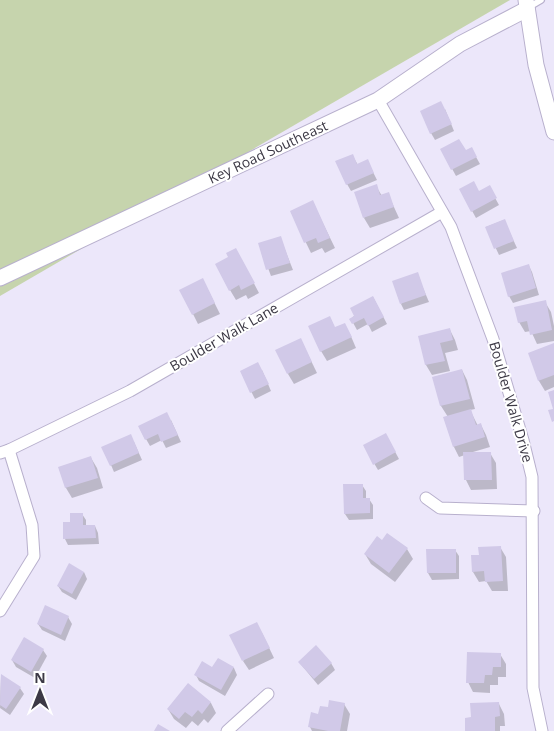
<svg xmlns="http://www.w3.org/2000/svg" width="554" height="731" viewBox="0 0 554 731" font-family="'Open Sans',sans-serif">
  <rect width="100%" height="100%" fill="#ece7fa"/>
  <!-- green -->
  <path fill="#c6d4ad" d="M0 0H510L0 296Z"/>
  <!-- shadow -->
  <g fill="#0003">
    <path d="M445 109 454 131 435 140 431 133Z"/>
    <path d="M471 148 480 164 456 176 442 150 465 152Z"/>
    <path d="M352 155 358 165 371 168 377 180 351 191 347 184Z"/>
    <path d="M376 186 382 196 388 194 399 218 370 228 364 218Z"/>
    <path d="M489 187 499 205 476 218 460 189 479 192Z"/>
    <path d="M317 211 335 248 325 253 322 248 311 253 291 212Z"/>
    <path d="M504 220 517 248 499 255 486 227Z"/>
    <path d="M280 237 293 270 271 276 259 244Z"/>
    <path d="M241 259 259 293 248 299 246 295 236 300 230 290Z"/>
    <path d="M529 266 532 272 539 295 513 303 509 296Z"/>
    <path d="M417 274 429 302 404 310 401 304Z"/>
    <path d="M208 290 220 314 198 324 193 314Z"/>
    <path d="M373 297 387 324 372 332 368 324 357 330 351 319Z"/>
    <path d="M545 302 551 312 554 326V341L537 344 531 331 525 332 519 322Z"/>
    <path d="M335 328 350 334 356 348 327 361 321 351Z"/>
    <path d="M450 330 455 340 458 350 445 353 450 371 432 375 426 365 420 337Z"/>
    <path d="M301 340 317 373 294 384 288 374Z"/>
    <path d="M554 344V387L545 391 539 381 530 353Z"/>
    <path d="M262 370 271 391 255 399 241 372Z"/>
    <path d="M462 370 467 380 475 409 470 410 478 426 481 425 486 435 490 447 473 452 490 453 496 463 497 489 471 490 466 480 465 455 459 457 454 447 448 417 441 406 434 377Z"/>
    <path d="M171 420 181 442 166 448 162 440 150 446 146 439Z"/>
    <path d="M386 435 399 459 378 470 364 446Z"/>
    <path d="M134 442 142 460 114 472 111 465Z"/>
    <path d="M91 458 97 468 103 488 72 498 66 488 59 468Z"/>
    <path d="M362 485 366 491V499H369L373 505V519L349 520 345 514Z"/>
    <path d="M82 514 86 520V526H95L98 533 99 544 68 545 65 539 72 523Z"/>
    <path d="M382 541 407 549 413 559 395 582 371 564 365 554Z"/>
    <path d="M500 547 506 557 508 591H492L486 581 479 582 473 572 480 556Z"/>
    <path d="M455 550 459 556V579L432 580 428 573 427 551Z"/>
    <path d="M84 572 87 579 76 600 62 592 58 586Z"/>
    <path d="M68 617 72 624 65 641 42 630 38 624Z"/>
    <path d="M262 633 274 658 249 670 243 661Z"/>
    <path d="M43 650 47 656 35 678 16 667 12 660Z"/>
    <path d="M500 654 506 664V677H498V685H490V693L473 692 468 682Z"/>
    <path d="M218 659 234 668 237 675 225 696 199 681 196 675 213 669Z"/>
    <path d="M299 662 331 663 335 670 318 685Z"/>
    <path d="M1 676 20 688 24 694 10 715 0 708Z"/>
    <path d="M188 685 211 703 216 713 208 723 204 719 198 726 192 721 186 728 174 719 168 709Z"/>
    <path d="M344 704 350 714 347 731H312L310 727 319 715 329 709Z"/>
    <path d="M499 704 504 714 505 726H500V731H467L472 719Z"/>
  </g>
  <!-- building -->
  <g fill="#d1c9e8">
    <path d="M441 101 452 124 430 134 420 111Z"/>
    <path d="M459 139 466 150 472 147 477 157 451 170 440 149Z"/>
    <path d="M353 154 357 164 368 159 374 173 346 185 335 161Z"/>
    <path d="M474 181 479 191 490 185 497 198 471 212 459 189Z"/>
    <path d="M377 184 380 195 389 192 394 207 363 218 354 192Z"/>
    <path d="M313 200 330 238 318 243 316 238 304 243 290 211Z"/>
    <path d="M505 219 514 241 494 249 485 227Z"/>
    <path d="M281 236 290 263 266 270 258 243Z"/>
    <path d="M236 248 255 283 241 290 239 285 229 291 215 264 228 257 226 253Z"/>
    <path d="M529 264 536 288 508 297 501 273Z"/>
    <path d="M418 272 426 295 400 304 392 281Z"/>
    <path d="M203 278 215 303 192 315 179 290Z"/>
    <path d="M373 296 384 317 368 326 364 318 352 324 349 319 354 316 350 308Z"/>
    <path d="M546 300 552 330 530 335 527 321 518 323 514 307Z"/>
    <path d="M330 316 335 327 345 323 352 337 320 352 308 326Z"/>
    <path d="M450 328 453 340 440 343 445 361 425 365 418 336Z"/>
    <path d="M301 338 312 362 287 374 275 350Z"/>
    <path d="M554 343V375L538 381 528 353Z"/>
    <path d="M258 362 269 384 250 393 240 371Z"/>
    <path d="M462 369 470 399 440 406 432 377Z"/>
    <path d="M554 390V421L552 422 548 410 553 409 548 392Z"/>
    <path d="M471 409 476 425 481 423 485 437 453 447 443 417Z"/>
    <path d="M167 412 178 435 161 442 158 434 145 440 138 426Z"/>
    <path d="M386 433 396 452 373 465 363 445Z"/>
    <path d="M131 434 139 453 110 466 101 447Z"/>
    <path d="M463 452H491L492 480H464Z"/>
    <path d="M91 456 98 478 65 488 58 467Z"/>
    <path d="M343 484H363V498H370V513L344 514Z"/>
    <path d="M70 513H83V525H95L96 538 63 539V522H70Z"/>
    <path d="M387 533 408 548 389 573 364 554 377 536 382 540Z"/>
    <path d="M501 546 503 581 485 582 484 571 472 572 471 555H479L478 547Z"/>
    <path d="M426 549H456V573H427Z"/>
    <path d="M69 563 84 572 72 594 57 586Z"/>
    <path d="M45 605 69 616 61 635 37 624Z"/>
    <path d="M257 622 270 648 242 661 229 635Z"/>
    <path d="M24 637 44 649 31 672 11 660Z"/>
    <path d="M316 645 332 663 314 679 298 662Z"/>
    <path d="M467 652 501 653V667H493L492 675H485L484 683H466Z"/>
    <path d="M218 658 234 667 221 690 194 675 202 661 212 667Z"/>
    <path d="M1 674 21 687 6 709 0 705Z"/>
    <path d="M188 683 211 702 202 714 198 710 192 717 185 712 179 719 167 709Z"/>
    <path d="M329 700 345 703 340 731H328L308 727 311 712 318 714 320 706 328 707Z"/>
    <path d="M499 702 500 716 495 717V731H465V718L471 717 470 703Z"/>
    <path d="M158 724 170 731H154Z"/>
  </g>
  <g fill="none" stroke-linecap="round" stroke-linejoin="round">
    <defs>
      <path id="service" d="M529 7 541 0"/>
      <g id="minor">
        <path d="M378 100 451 227 493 339 523 440 532 477 533 688 542 731"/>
        <path d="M0 453 9 450 130 391 442 212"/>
        <path d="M426 498 440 508 534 511"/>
        <path d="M0 611 34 556 32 525 9 450"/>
        <path d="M227 731 268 694"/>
      </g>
      <g id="tertiary">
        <path d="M526 0 536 65 554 132"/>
        <path d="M0 278 378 100 460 44 527 9"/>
      </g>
    </defs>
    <!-- service casing -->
    <use href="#service" stroke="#b8b0cd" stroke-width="8"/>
    <!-- minor casing -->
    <use href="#minor" stroke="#b8b0cd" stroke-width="13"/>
    <!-- tertiary casing -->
    <use href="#tertiary" stroke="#b8b0cd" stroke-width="17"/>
    <!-- service -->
    <use href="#service" stroke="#fff" stroke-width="5.5"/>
    <!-- minor -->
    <use href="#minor" stroke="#fff" stroke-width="11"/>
    <!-- tertiary -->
    <use href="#tertiary" stroke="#fff" stroke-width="15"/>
  </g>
  <g text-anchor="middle" stroke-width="4" stroke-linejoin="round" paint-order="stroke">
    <!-- street labels -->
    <g font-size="14" fill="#3c3945" stroke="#fff">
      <text transform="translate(268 152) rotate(-25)" y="5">Key Road Southeast</text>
      <text transform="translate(224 337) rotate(-30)" y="5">Boulder Walk Lane</text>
      <text transform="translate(511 402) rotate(74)" y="5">Boulder Walk Drive</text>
    </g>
  </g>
  <!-- north arrow -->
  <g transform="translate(40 691)" stroke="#ffffff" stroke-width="4" paint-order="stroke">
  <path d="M0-4L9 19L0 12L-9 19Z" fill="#3c3945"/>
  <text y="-8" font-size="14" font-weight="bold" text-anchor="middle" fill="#3c3945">N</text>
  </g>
</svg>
